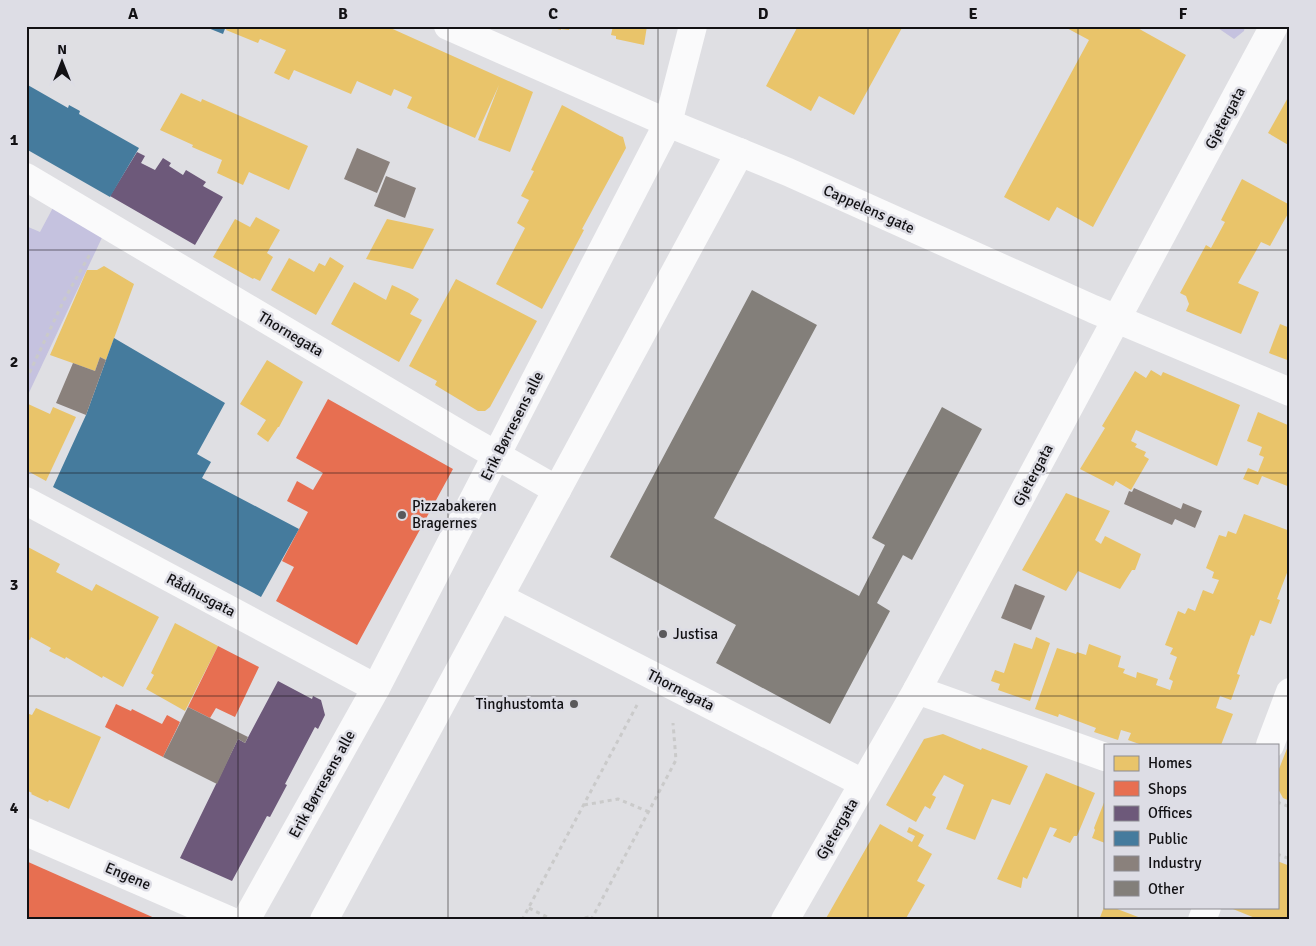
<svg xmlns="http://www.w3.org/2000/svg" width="1316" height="946" viewBox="0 0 1316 946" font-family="Signika,sans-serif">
  <rect width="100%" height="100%" fill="#dfdfe3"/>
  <!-- green -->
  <g fill="#c5c2df">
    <path d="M1215 26H1245L1244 31 1234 39Z"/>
    <path d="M56 202 107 227 26 399V226L40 232Z"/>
  </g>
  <!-- homes -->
  <g fill="#e9c46a">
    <path d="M228 26H386L533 92 510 152 478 140 499 85 475 138 407 108 412 97 394 89 391 96 357 81 351 94 294 70 289 80 274 73 286 50 260 39 258 43 226 30Z"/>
    <path d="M546 26H570L569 30 561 29V30Z"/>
    <path d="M613 26H647L644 45 616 39V36L611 35Z"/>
    <path d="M798 26H903L854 115 819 96 811 111 766 86Z"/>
    <path d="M1063 26H1134L1186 55 1093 227 1057 207 1049 221 1004 197 1089 40Z"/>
    <path d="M181 93 201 102 202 99 308 146 289 190 249 172 243 185 217 173 222 160 192 147 193 145 160 130Z"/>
    <path d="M1290 94V146L1268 133Z"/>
    <path d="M562 105 620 136 623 137 626 148 582 229 584 230 542 309 496 284 525 228 517 223 529 200 521 196 534 171 531 170Z"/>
    <path d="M1242 179 1290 205V210L1270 246 1261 242 1238 283 1259 292 1241 334 1186 311 1189 304 1186 296 1180 293 1206 245 1211 248 1225 222 1221 220Z"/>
    <path d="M256 217 280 230 267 253 273 257 260 281 254 278 253 279 213 257 235 219 250 227Z"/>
    <path d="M387 219 434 229 413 269 366 259Z"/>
    <path d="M330 257 344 266 316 315 271 290 289 258 314 272 319 263 325 266Z"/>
    <path d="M104 266 134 284 106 360 100 357 95 371 50 355 87 270H97Z"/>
    <path d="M456 279 537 321 490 407 485 411H478L435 385 437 381 409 366Z"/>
    <path d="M354 282 386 300 392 285 409 293 419 299 410 314 422 320 399 362 331 324Z"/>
    <path d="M1280 324 1290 328V361L1269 353Z"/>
    <path d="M267 360 303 382 279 427H278L268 442 257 434 266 420 240 404Z"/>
    <path d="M1151 370 1161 376 1163 372 1240 405 1217 466 1136 430 1131 441 1137 444 1135 447 1146 452 1144 456 1149 459 1131 490 1116 481 1113 486 1080 469 1105 428 1102 426 1135 371 1146 378Z"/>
    <path d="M26 403 50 414 53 407 76 417 46 481 26 470Z"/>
    <path d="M1258 412 1290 426V487L1262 476 1258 485 1243 479 1248 468 1258 472 1264 457 1259 455 1262 447 1247 441Z"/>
    <path d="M1066 493 1110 511 1095 540 1101 544 1105 536 1141 554 1135 570H1132L1120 589 1078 571 1066 591 1022 570Z"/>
    <path d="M1244 514 1290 531V565L1277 599 1280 600 1271 624 1260 620 1254 636 1251 635 1237 674 1240 675 1231 700 1220 696 1216 708 1233 714 1221 745H1142L1128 740 1131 733 1121 730 1118 740 1094 732 1096 728 1059 714 1058 717 1035 709 1057 648 1076 654 1077 652 1086 655 1089 644 1121 656 1118 667 1125 669 1123 673 1136 678 1137 672 1158 679 1156 685 1170 690 1173 681 1169 679 1177 657 1170 654 1173 648 1165 645 1178 611 1185 614 1188 608 1195 611 1203 590 1213 594 1219 580 1212 578 1214 572 1206 568 1219 535 1226 537 1228 531 1236 534Z"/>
    <path d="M26 546 60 564 56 572 92 591 96 584 159 617 123 687 103 676 102 678 66 657 65 659 49 651 51 648 31 637 30 640 26 638Z"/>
    <path d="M175 623 218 646 185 711 146 689 154 675 151 673Z"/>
    <path d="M1036 637 1050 643 1030 701 998 690 1000 684 991 681 995 670 1004 673 1014 643 1032 649Z"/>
    <path d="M36 708 101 737 69 809 49 800 48 802 31 794 32 793 26 790V713L32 715Z"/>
    <path d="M943 734 981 750 982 748 1028 766 1010 805 992 799 975 840 946 829 964 785 944 775 932 795 936 797 930 809 925 806 916 822 886 805 924 739Z"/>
    <path d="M1290 741V801L1283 798 1277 787V774Z"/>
    <path d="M1046 773 1095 793 1077 836H1074L1070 843 1053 836 1057 829 1050 827 1027 879 1023 877 1021 888 997 879Z"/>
    <path d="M1105 800V843L1092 838 1095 830 1094 828Z"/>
    <path d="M880 824 912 842 915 836 907 832 909 827 924 835 918 846 932 854 917 881 925 885 905 920H825Z"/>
    <path d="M1277 861 1290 866V920H1260L1228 907H1277Z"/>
    <path d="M1104 907H1112L1146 920H1099Z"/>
  </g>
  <!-- shops -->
  <g fill="#e76f51">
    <path d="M328 399 453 469 357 645 276 601 294 567 282 561 308 512 287 501 297 481 313 490 323 473 296 458Z"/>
    <path d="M218 646 259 667 235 717 216 708 210 718 188 707Z"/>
    <path d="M116 704 131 711 132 709 162 724 167 715 180 722 163 757 105 727Z"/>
    <path d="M26 861 159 920H26Z"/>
  </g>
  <!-- offices -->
  <g fill="#6d597a">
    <path d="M137 152 145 156 141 163 155 170 163 158 171 163 169 166 183 175 186 170 206 182 203 186 223 197 195 245 110 196Z"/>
    <path d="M278 681 312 699 313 696 321 700 325 715 318 729 315 727 285 784 287 785 270 817 267 816 232 881 180 858 238 739 245 743Z"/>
  </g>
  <!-- public -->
  <g fill="#457b9d">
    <path d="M203 26H226L223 34Z"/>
    <path d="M26 84 68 108 69 105 80 111 79 114 139 148 110 197 26 149Z"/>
    <path d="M114 338 225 403 197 454 211 462 202 478 299 529 261 597 53 487 86 415Z"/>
  </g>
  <!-- industry -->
  <g fill="#8a817c">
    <path d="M357 148 390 162 377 193 344 179Z"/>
    <path d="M386 176 416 188 405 218 374 206Z"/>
    <path d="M100 357 106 360 86 415 56 403 73 363 95 371Z"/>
    <path d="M1134 488 1181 509 1183 503 1202 511 1195 528 1175 519 1172 525 1124 504 1129 491 1132 492Z"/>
    <path d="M1015 584 1045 596 1031 630 1001 618Z"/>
    <path d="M188 707 248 737 245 743 238 739 217 784 163 757Z"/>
  </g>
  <!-- building -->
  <path fill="#837f7a" d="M752 290 817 325 714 518 859 596 885 545 872 538 942 407 982 429 912 560 903 555 877 603 890 611 830 724 716 663 736 625 610 557Z"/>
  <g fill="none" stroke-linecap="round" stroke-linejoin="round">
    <!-- path -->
    <g stroke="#cacaca" stroke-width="3" stroke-dasharray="4 4" stroke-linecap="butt">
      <path d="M26 29 28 26"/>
      <path d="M26 380 64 300 90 254"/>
      <path d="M1277 802 1290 807"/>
      <path d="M584 805 618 799 649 812"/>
      <path d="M1277 854 1290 859"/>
      <path d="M529 908 553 920"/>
      <path d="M522 920 637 705"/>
      <path d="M577 920 592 916"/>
      <path d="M591 920 676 760 673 723"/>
    </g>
    <!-- minor -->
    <g stroke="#fafafb" stroke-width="28">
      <path d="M448 26 668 123 788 172 1093 309 1290 392"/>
      <path d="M26 177 463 436 557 490"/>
      <path d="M26 501 376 688"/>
      <path d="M499 597 863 783"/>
      <path d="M917 690 1105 757"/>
      <path d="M1270 745 1290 692"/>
      <path d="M26 832 229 920"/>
      <path d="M246 920 376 688 668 123 693 26"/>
      <path d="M324 920 740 152"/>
      <path d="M785 920 917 690 1274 26"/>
      <path d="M1202 920 1207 907"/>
    </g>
  </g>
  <!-- grid -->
  <path fill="none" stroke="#121114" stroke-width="1" stroke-opacity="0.55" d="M238 26V920M448 26V920M658 26V920M868 26V920M1078 26V920M26 250H1290M26 473H1290M26 696H1290"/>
  <!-- markers -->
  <g fill="#5a595c" stroke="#dddde5" stroke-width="2">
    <circle cx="402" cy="515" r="5"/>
    <circle cx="663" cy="634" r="5"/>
    <circle cx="574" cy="704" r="5"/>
  </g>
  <g text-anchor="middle" stroke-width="5" stroke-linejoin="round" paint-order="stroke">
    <!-- street labels -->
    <g font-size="15" fill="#121114" stroke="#dddde5">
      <text transform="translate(1225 118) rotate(-62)" y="5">Gjetergata</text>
      <text transform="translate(869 209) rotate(24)" y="5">Cappelens gate</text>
      <text transform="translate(291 334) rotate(31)" y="5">Thornegata</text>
      <text transform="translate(512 426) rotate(-63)" y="5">Erik Børresens alle</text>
      <text transform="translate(1033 475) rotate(-62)" y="5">Gjetergata</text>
      <text transform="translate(201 595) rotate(28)" y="5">Rådhusgata</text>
      <text transform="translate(681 690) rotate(27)" y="5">Thornegata</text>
      <text transform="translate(322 784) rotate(-61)" y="5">Erik Børresens alle</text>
      <text transform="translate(837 829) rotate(-60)" y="5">Gjetergata</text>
      <text transform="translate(128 876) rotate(23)" y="5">Engene</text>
    </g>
    <!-- poi labels -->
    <g font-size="15" fill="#121114" stroke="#dddde5" text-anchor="start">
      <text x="412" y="511">Pizzabakeren<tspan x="412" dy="17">Bragernes</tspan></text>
      <text x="673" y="639">Justisa</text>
      <text x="564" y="709" text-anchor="end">Tinghustomta</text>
    </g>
  </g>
  <!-- border -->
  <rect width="1316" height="946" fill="none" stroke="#dddde5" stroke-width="55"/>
  <!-- legend -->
  <rect x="1104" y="744" width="175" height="165" fill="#dddde5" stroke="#8c8b91"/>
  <rect x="1114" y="756" width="25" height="15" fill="#e9c46a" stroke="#8c8b91"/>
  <text x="1148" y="768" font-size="15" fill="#121114">Homes</text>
  <rect x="1114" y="781" width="25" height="15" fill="#e76f51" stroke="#8c8b91"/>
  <text x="1148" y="794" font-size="15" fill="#121114">Shops</text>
  <rect x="1114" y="806" width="25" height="15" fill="#6d597a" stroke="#8c8b91"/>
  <text x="1148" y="818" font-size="15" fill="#121114">Offices</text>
  <rect x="1114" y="831" width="25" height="15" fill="#457b9d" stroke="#8c8b91"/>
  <text x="1148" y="844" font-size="15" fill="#121114">Public</text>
  <rect x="1114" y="856" width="25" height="15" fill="#8a817c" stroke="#8c8b91"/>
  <text x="1148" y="868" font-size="15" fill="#121114">Industry</text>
  <rect x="1114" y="881" width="25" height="15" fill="#837f7a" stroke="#8c8b91"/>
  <text x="1148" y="894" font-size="15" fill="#121114">Other</text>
  <!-- north arrow -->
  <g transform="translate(62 62)" stroke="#dddde5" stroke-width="4" paint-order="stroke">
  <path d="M0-4L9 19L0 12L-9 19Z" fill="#121114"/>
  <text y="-8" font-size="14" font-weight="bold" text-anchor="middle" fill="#121114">N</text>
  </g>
  <rect x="28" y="28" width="1260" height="890" fill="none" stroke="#121114" stroke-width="2"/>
  <g font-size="16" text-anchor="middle" font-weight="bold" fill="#121114">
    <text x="133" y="19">A</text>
    <text x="343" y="19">B</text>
    <text x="553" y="19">C</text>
    <text x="763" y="19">D</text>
    <text x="973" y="19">E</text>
    <text x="1183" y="19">F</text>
    <text x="14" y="145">1</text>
    <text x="14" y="367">2</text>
    <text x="14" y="590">3</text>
    <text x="14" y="813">4</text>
  </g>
</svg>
